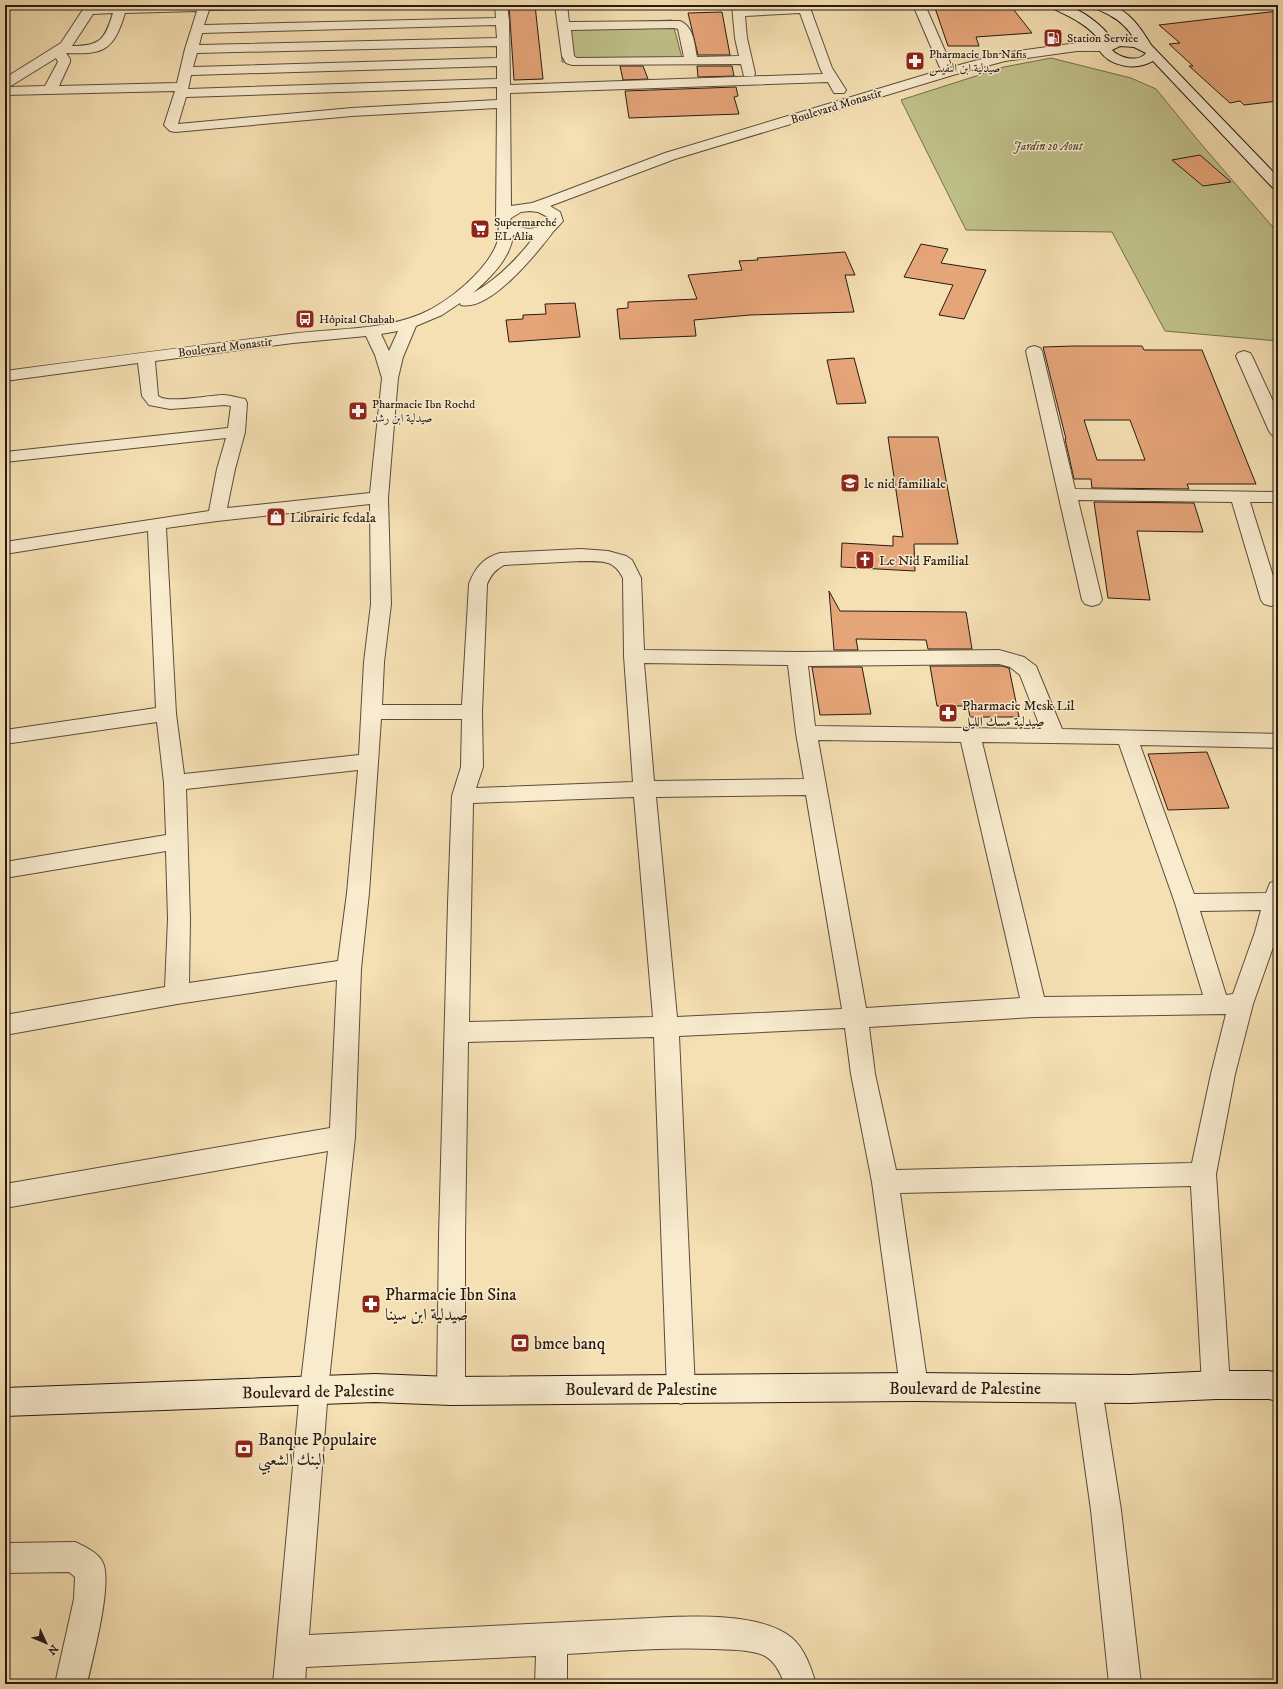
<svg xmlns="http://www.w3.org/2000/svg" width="1283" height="1689" viewBox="0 0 1283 1689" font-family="'IM FELL DW Pica',Amiri,serif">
  <rect width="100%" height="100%" fill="#f5e0b3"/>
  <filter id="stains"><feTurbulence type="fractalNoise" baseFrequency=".005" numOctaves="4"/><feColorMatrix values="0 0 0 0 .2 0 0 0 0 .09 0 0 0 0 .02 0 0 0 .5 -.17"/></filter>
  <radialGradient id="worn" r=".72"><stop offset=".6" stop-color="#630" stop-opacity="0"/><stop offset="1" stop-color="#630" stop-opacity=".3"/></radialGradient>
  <!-- green -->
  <g fill="#c0c18a" stroke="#746e4e">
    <path d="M672 20 682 58 562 62 560 24Z"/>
    <path d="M1051 58 1131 78 1156 89 1201 144 1278 233V341L1165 331 1112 232 966 230 901 100 1004 67Z"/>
  </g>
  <!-- building -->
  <g fill="#e6a579" stroke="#271a13" fill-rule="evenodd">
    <path d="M509 5H535L543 79 514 80Z"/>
    <path d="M934 5H1010L1032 33 976 37 979 46H948Z"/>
    <path d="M1278 11V101L1244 105 1240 101 1230 103 1189 66H1193L1169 44 1180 43 1159 25Z"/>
    <path d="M722 12 730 55H698L688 13Z"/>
    <path d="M620 66H643L648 79 623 80Z"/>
    <path d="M697 66H732L734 76 698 77Z"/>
    <path d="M736 87 738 96 734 97 739 114 629 118 625 91Z"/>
    <path d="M1200 155 1231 182 1203 186 1172 160Z"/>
    <path d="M921 244 948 249 941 263 986 270 964 319 939 315 953 285 904 277Z"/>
    <path d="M845 252 855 275H845L854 312 750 315 694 320 696 336 620 339 617 309 628 308V302L697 299 688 275 742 270 739 261 758 260 757 258Z"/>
    <path d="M575 303 580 337 509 342 506 320 523 319V315L546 314 545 304Z"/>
    <path d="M1074 346H1142L1144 350H1202L1256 484H1187L1189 489 1092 488 1091 479H1074L1065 439H1066L1043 347ZM1084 420H1130L1145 460H1097Z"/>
    <path d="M854 358 866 403 837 404 827 360Z"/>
    <path d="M888 437H938L958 544H914L915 571 841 567 842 543 893 546V536L903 537Z"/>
    <path d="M1094 502 1194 503 1203 532 1137 531 1150 600 1108 598Z"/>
    <path d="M829 591 840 611 966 612 972 649H928L926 640 856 639 858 650H834Z"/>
    <path d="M930 666H1002L1009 668 1019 717H970L968 706H937Z"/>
    <path d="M812 667H862L871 714 820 715Z"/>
    <path d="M1207 752 1229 808 1168 810 1148 754Z"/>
  </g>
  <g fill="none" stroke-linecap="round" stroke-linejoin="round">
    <defs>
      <g id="street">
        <path d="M86 5H286L284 8 280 9 209 10 204 25 496 18 495 5H507L509 21 510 85 823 74 820 68 800 13 745 16 747 38 755 73 754 76H744L741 64 572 65 566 63 562 56 555 5H567L569 22 680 21C694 27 694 43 697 57L739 56 735 38 732 5H744V9L809 5 832 68 846 90 844 93H834L828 82 510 93 511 206 532 203 546 198 665 153 941 70 913 5H925L952 67 1004 53 1077 43H1107L1111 44 1113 47 1111 50 1107 51H1077L1005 61 953 75 675 159 550 206 560 212 563 221C560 225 556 228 553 232 537 253 490 312 461 305L460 303 442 315 416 326 403 357 398 378 394 424 388 498 391 604 384 662 382 705H462L469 584C475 568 483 558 500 553L581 549 608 551 626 556 632 560 641 578 644 650 797 652 999 650 1024 657 1036 666 1062 729 1278 734V748L1140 745 1194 894 1266 893 1270 883 1278 880V933L1253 1004 1235 1074 1216 1174 1230 1385 1226 1395 1216 1399 1206 1395 1202 1385 1191 1186 900 1193 928 1387 924 1397 914 1401 904 1397 900 1387 872 1182 851 1074 845 1028 679 1036 695 1390 691 1400 681 1404 671 1400 667 1390 654 1037 468 1042 465 1236V1391L461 1401 451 1405 441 1401 437 1391 439 1236 448 903 452 796 461 767 462 719H381L369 893 361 969 355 1137 328 1390 309 1635 651 1618C689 1616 762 1612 792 1638 805 1649 811 1668 816 1684H784C781 1673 774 1660 763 1655 748 1649 730 1650 714 1649 665 1647 616 1651 567 1654V1684H535L536 1656 306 1667 305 1684H273L300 1390 328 1151 5 1208V1184L330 1128 337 980 177 1004 5 1035V1015L165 987 168 919 166 851 5 878V862L166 835 164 783 157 722 5 744V730L156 708 148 531 5 554V542L209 511 217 469 226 438 5 462V452L228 428 231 406 225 405 170 409 149 405 142 396 138 363 5 381V371C100 358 195 346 290 334 333 328 380 331 421 314 447 303 487 271 497 243 499 238 498 231 499 225L496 221 497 108 352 116 175 132 170 131 164 125 175 91 5 95V78L61 43ZM197 11 185 49 177 83 59 86 70 62V59L66 53C104 55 114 50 125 13ZM113 13C105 39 101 46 72 46L93 14ZM496 25 497 38 199 45 202 33ZM674 28 678 29 684 57 577 58 574 56 571 30ZM497 46V58L193 67 197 53ZM56 58 58 62 45 86 9 87ZM497 66V79L188 89 191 75ZM497 87V100L352 108 178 124 186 97ZM530 211 538 212 548 217 549 220C539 231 520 232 510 220L511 218 521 212ZM513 235 534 237C517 259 498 279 473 293 489 279 511 258 513 235ZM398 331 389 351 381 334ZM366 336 375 355 382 378 370 493 227 508 235 469 245 432 247 403 245 399C238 398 230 395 223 395 210 395 168 404 158 396L155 361 293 343ZM370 504 371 604 364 662 359 755 184 774 176 714 166 528 217 521ZM581 561C601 562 613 558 623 578L624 656 633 782 476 788 483 767 482 712 487 584C491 575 495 570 504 565ZM644 663 788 665 796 733 804 779 654 781ZM999 664 1010 667 1020 675 1041 729 815 726 808 666ZM818 740 961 742 1020 998 866 1008ZM982 742 1119 744 1175 903 1203 995 1044 997ZM358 770 347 893 338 961 189 983 190 919 186 789ZM806 795 842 1009 677 1017 656 797ZM634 797 653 1017 469 1022 473 803ZM1261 910 1255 932 1233 994 1226 995 1200 911ZM1226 1014 1211 1074 1192 1163 896 1170 875 1074 869 1027 1034 1017Z"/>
        <path d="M1034 346 1040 348 1042 351 1075 489 1278 492V502H1250L1278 592V604L1271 606 1264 604 1261 600 1232 502 1078 500 1102 600 1099 604 1092 606 1085 604 1082 600 1026 351 1028 348Z"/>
        <path d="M1244 351 1250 353 1252 356 1278 412V436L1272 435 1269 431 1236 356 1238 353Z"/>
        <path d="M1088 1375 1098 1379 1102 1389 1121 1510 1141 1684H1109L1091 1510 1074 1389 1078 1379Z"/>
        <path d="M75 1542C84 1546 97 1552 102 1561 114 1580 92 1660 87 1684H55L74 1599 75 1577 69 1572 5 1573V1543Z"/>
      </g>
      <g id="secondary">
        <path d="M1050 5C1055 5 1061 4 1066 5 1083 11 1103 25 1112 40L1126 38 1135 40C1129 30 1121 21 1111 16 1105 12 1096 10 1092 5 1097 5 1103 4 1108 5 1128 8 1142 30 1151 45L1278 177V189L1273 188 1153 61C1136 71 1110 67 1099 50L1103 45C1091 26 1071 17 1052 8ZM1120 46 1134 47 1146 53C1138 63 1119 58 1112 50Z"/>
        <path d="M1216 1371H1269L1278 1373V1401L1269 1399H1216L1130 1403 914 1401 451 1405 375 1402 5 1416V1388L375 1374 451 1377 914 1373 1130 1375Z"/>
      </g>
    </defs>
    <!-- street casing -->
    <use href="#street" stroke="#5a4c3b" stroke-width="2"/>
    <!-- secondary casing -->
    <use href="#secondary" stroke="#271a13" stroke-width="2"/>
    <!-- street -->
    <use href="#street" fill="#f8ebce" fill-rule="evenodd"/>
    <!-- secondary -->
    <use href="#secondary" fill="#f8ebce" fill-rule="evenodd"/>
  </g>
  <!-- icons -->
  <defs>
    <symbol id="fuel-square" viewBox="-11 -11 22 22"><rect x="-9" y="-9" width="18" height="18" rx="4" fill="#8f2418" stroke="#f8ebce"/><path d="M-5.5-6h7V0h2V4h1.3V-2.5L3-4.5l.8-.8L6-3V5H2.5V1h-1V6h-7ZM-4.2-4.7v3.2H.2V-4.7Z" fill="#fff"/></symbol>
    <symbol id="pharmacy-square" viewBox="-11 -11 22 22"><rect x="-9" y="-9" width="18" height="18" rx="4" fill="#8f2418" stroke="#f8ebce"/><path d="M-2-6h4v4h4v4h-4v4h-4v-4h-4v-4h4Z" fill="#fff"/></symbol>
    <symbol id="supermarket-square" viewBox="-11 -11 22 22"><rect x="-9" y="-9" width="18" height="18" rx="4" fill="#8f2418" stroke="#f8ebce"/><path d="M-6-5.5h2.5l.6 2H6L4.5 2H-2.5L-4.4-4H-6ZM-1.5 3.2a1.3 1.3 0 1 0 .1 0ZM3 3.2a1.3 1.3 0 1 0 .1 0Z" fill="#fff"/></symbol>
    <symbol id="bus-square" viewBox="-11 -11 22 22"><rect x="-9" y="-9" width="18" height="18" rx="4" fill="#8f2418" stroke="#f8ebce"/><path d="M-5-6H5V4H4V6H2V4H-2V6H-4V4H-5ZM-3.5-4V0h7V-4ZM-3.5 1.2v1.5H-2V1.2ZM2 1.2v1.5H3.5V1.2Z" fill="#fff"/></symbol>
    <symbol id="school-square" viewBox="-11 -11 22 22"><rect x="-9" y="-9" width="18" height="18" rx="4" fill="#8f2418" stroke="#f8ebce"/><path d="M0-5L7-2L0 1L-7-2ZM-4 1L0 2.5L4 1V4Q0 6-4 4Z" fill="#fff"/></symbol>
    <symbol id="shop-square" viewBox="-11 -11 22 22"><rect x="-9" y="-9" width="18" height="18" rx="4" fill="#8f2418" stroke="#f8ebce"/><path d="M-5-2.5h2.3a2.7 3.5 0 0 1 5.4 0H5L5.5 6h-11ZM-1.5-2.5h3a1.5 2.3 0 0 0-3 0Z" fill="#fff"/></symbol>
    <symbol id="church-square" viewBox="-11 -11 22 22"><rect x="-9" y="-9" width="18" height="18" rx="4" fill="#8f2418" stroke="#f8ebce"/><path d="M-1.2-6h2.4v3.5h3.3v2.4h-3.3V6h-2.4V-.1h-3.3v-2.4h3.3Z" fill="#fff"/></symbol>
    <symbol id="bank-square" viewBox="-11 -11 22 22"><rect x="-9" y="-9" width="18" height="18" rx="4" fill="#8f2418" stroke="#f8ebce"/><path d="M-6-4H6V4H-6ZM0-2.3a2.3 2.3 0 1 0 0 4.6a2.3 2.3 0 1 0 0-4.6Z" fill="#fff"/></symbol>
  </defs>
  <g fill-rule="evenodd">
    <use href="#fuel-square" x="1042" y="27" width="22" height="22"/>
    <use href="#pharmacy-square" x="904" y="50" width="22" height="22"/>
    <use href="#supermarket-square" x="469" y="218" width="22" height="22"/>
    <use href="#bus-square" x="294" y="308" width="22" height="22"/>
    <use href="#pharmacy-square" x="347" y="400" width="22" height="22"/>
    <use href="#school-square" x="839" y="472" width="22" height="22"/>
    <use href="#shop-square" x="265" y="506" width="22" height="22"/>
    <use href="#church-square" x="854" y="549" width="22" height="22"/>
    <use href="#pharmacy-square" x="937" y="702" width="22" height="22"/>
    <use href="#pharmacy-square" x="360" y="1293" width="22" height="22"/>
    <use href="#bank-square" x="509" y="1332" width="22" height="22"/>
    <use href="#bank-square" x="233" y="1438" width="22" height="22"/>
  </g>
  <g text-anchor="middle" stroke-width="3" stroke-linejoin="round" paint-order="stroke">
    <!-- far-poi labels -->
    <g font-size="12" fill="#271a13" stroke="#f8ebce" text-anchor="start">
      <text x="1067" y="42">Station Service</text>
      <text x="929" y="58">Pharmacie Ibn Nafis<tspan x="929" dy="14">صيدلية ابن النفيس</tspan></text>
      <text x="494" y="226">Supermarché<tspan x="494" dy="14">EL Alia</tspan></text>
      <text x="319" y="323">Hôpital Chabab</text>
      <text x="372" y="408">Pharmacie Ibn Rochd<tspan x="372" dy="14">صيدلية ابن رشد</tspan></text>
    </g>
    <!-- far-street labels -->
    <g font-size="12" fill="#271a13" stroke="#f8ebce">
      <text transform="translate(836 106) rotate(-17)" y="4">Boulevard Monastir</text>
      <text transform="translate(225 347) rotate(-7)" y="4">Boulevard Monastir</text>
    </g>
    <!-- far-park labels -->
    <g font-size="12" font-style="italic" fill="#554c37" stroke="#f8ebce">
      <text x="1048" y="150">Jardin 20 Aout</text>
    </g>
    <!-- poi labels -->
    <g font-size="14" fill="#271a13" stroke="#f8ebce" text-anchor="start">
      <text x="864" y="488">le nid familiale</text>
      <text x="290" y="522">Librairie fedala</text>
      <text x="879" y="565">Le Nid Familial</text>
      <text x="962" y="710">Pharmacie Mesk Lil<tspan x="962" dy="16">صيدلية مسك الليل</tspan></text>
    </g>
    <!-- near-poi labels -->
    <g font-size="17" fill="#271a13" stroke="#f8ebce" text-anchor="start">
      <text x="385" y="1300">Pharmacie Ibn Sina<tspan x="385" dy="20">صيدلية ابن سينا</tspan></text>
      <text x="534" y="1349">bmce banq</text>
      <text x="258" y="1445">Banque Populaire<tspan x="258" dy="20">البنك الشعبي</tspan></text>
    </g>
    <!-- near-street labels -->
    <g font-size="17" fill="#271a13" stroke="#f8ebce">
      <text x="965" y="1394">Boulevard de Palestine</text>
      <text x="641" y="1395">Boulevard de Palestine</text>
      <text transform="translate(318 1391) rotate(-1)" y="6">Boulevard de Palestine</text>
    </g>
  </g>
  <!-- margin -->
  <rect width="1283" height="1689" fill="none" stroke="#f5e0b3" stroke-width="20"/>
  <rect x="6" y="6" width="1271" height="1677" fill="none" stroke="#271a13" stroke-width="2"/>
  <rect x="10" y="10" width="1263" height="1669" fill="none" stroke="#271a13"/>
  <!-- north arrow -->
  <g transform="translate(46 1643) rotate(134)" stroke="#f8ebce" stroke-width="3" paint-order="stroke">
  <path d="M0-3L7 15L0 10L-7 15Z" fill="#271a13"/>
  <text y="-6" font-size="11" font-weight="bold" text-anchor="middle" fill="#271a13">N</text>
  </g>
  <rect width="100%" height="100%" filter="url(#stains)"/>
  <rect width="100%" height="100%" fill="url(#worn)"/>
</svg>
